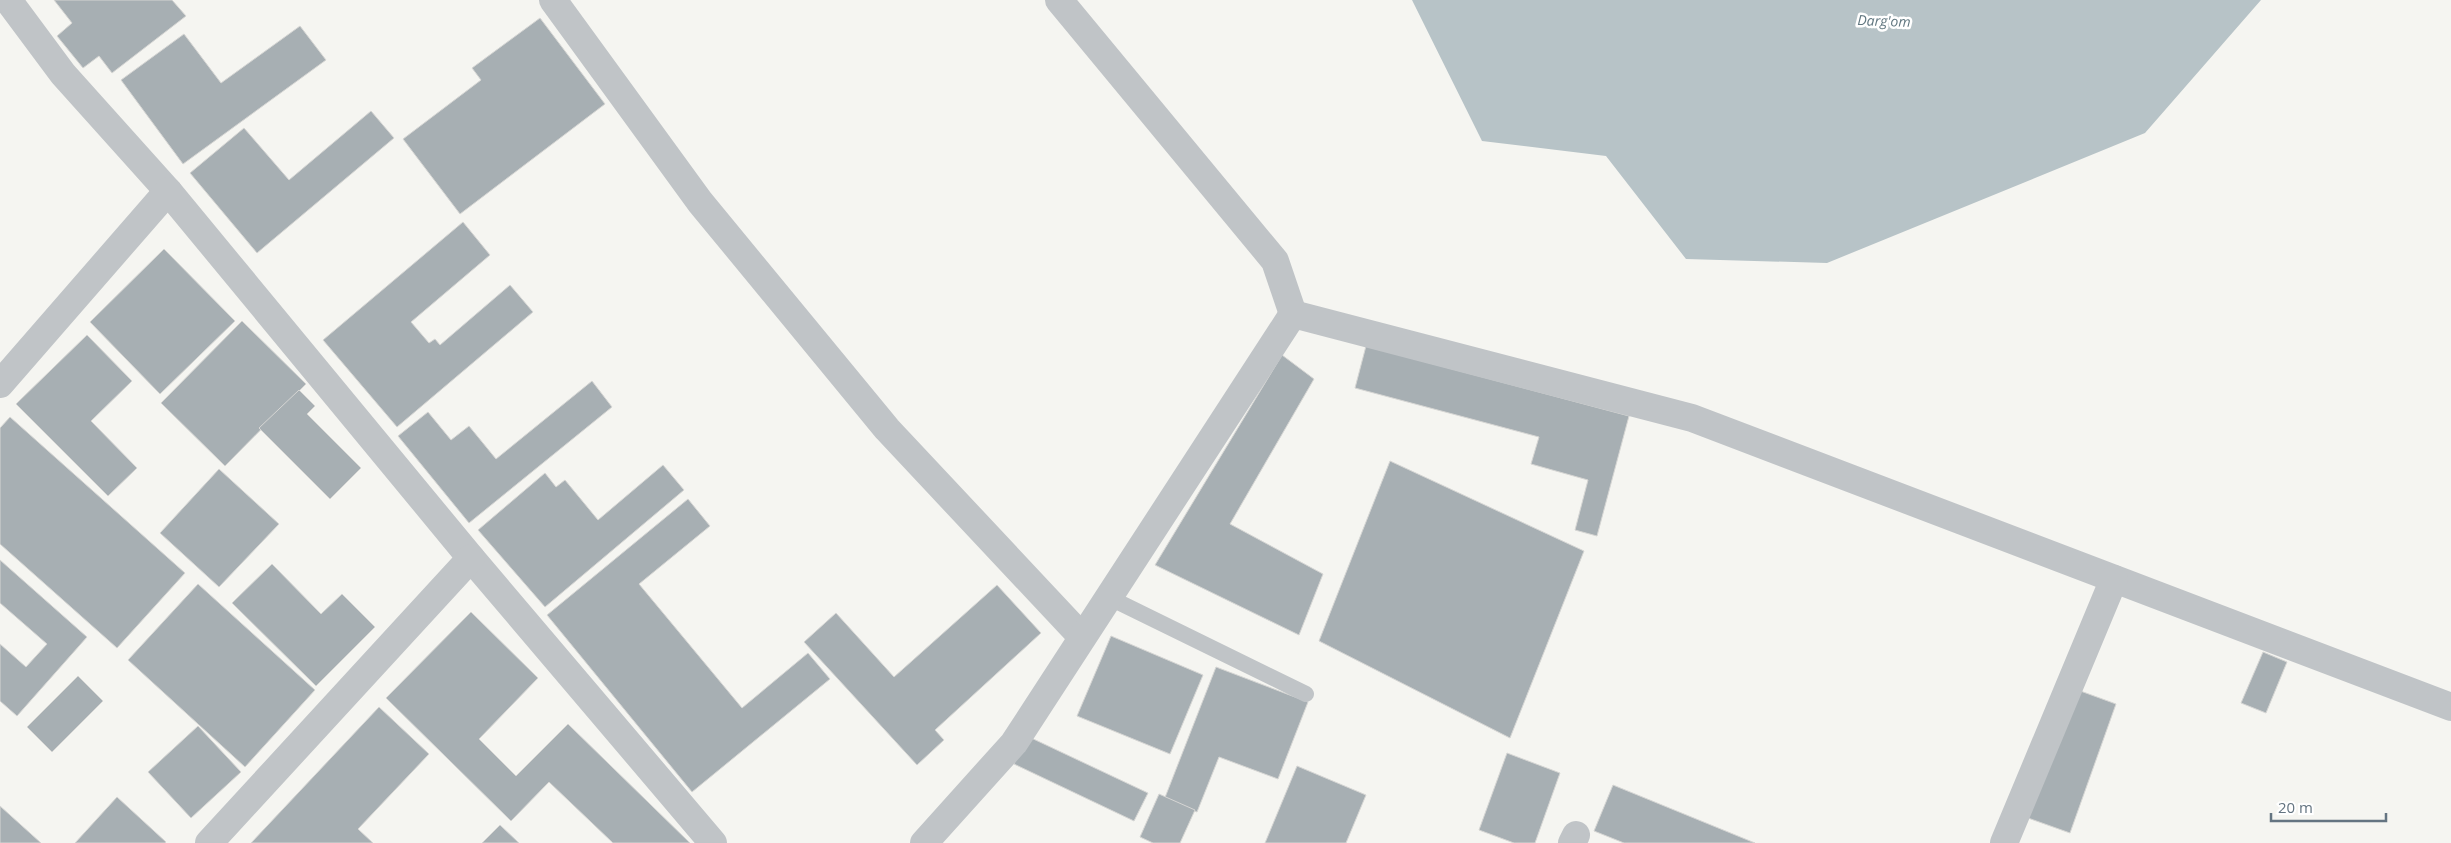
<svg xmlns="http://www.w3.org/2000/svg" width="2451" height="843" viewBox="0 0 2451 843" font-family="'Open Sans',sans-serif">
  <rect width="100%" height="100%" fill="#f5f5f1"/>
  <!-- water -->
  <path fill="#b7c3c7" d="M1412 0H2261L2145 133 1827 263 1686 259 1606 156 1482 141Z"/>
  <!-- building -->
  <g fill="#a7afb3" stroke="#d6d6d4">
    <path d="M54 0H172L186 16 112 73 99 56 83 68 57 36 72 23Z"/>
    <path d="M540 18 605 104 460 214 403 139 481 80 472 68Z"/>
    <path d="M300 26 326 60 183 164 121 80 184 34 221 83Z"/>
    <path d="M371 111 394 138 257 253 190 173 244 128 289 180Z"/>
    <path d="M463 222 490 255 411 322 429 343 435 339 440 345 510 285 533 312 397 427 323 340Z"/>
    <path d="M164 249 235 321 160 394 90 322Z"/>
    <path d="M242 321 306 384 225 466 161 403Z"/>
    <path d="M87 335 132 381 91 421 137 468 108 496 16 404Z"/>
    <path d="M1366 346 1629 416 1597 536 1575 530 1588 480 1531 464 1539 437 1355 388Z"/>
    <path d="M1282 355 1314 379 1230 524 1323 574 1299 635 1155 565Z"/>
    <path d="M592 381 612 407 469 523 398 436 428 412 451 440 469 426 496 459Z"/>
    <path d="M299 390 315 406 307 414 361 468 330 499 259 428Z"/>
    <path d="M10 417 185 573 117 648 0 544V428Z"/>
    <path d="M1390 461 1584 551 1510 738 1319 641Z"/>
    <path d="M663 465 684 490 545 607 478 530 545 473 556 487 565 480 598 520Z"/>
    <path d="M219 469 279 524 219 587 160 533Z"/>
    <path d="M688 499 710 526 639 584 742 708 808 653 830 679 692 792 547 615Z"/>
    <path d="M0 560 87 637 17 716 0 701V644L26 667 47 644 0 603Z"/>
    <path d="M272 564 321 614 342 594 375 627 316 686 232 603Z"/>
    <path d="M198 584 315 690 245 767 128 660Z"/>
    <path d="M997 585 1041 633 935 730 944 740 917 765 804 642 836 613 894 677Z"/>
    <path d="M471 612 538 678 479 739 516 776 568 724 690 843H613L549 782 511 821 386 698Z"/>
    <path d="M1111 636 1203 675 1170 754 1077 716Z"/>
    <path d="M2263 652 2287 662 2266 713 2241 703Z"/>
    <path d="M1216 667 1308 702 1278 779 1219 757 1197 812 1164 800Z"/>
    <path d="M78 676 103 701 52 752 27 727Z"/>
    <path d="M2075 689 2116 704 2070 833 2028 818Z"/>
    <path d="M379 707 429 754 358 829 373 843H251Z"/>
    <path d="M198 726 241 772 191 818 148 772Z"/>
    <path d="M1027 736 1148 793 1134 821 1014 764Z"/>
    <path d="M1507 753 1560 773 1535 843H1514L1479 830Z"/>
    <path d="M1297 766 1366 795 1346 843H1265Z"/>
    <path d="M1613 785 1755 843H1624L1594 831Z"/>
    <path d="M1159 794 1195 810 1180 843H1153L1140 837Z"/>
    <path d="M117 797 166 842 165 843H75Z"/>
    <path d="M0 806 41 843H0Z"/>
    <path d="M500 825 519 843H482Z"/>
  </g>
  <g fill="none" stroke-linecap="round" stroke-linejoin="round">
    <!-- service -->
    <path stroke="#c0c4c7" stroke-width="16" d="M1108 597 1306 694"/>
    <!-- minor -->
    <g stroke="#c0c4c7" stroke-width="28">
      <path d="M8 0 63 74 168 191 471 558 713 843"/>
      <path d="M553 0 700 202 887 429 1082 637"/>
      <path d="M1059 0 1275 261 1293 314"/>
      <path d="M0 384 168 191"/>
      <path d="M209 843 471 558"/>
      <path d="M924 843 1014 743 1293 314 1692 418 2451 707"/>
      <path d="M1572 843 1576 835"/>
      <path d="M2004 843 2114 579"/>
    </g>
  </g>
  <g text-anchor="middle" stroke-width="5" stroke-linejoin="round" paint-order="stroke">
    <!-- water labels -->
    <g font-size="14" font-style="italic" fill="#60767f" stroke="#fff">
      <text transform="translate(1884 21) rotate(2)" y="5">Darg'om</text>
    </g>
  </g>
  <!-- scale -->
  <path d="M2271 813v8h115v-8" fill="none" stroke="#647481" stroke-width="2.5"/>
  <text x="2278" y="813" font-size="15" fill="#647481" stroke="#ffffff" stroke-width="4" paint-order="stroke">20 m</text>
</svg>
